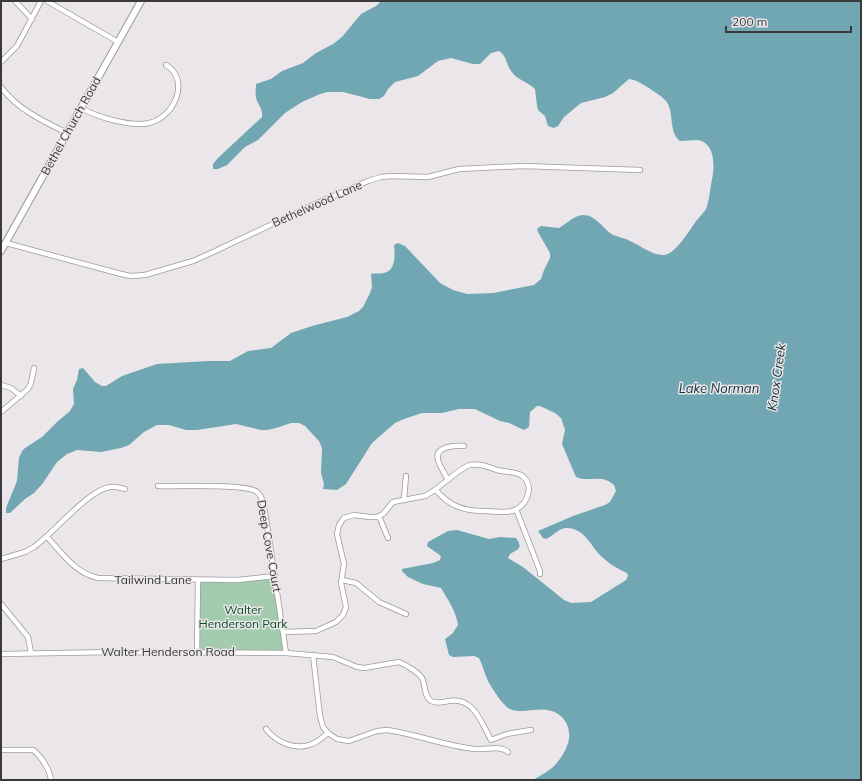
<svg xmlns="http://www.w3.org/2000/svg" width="862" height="781" viewBox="0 0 862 781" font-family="Mulish,sans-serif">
  <rect width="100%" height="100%" fill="#eae6ea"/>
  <!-- green -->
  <path fill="#a3cbae" d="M275 577 286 653 197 652 198 580Z"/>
  <!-- water -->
  <path fill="#70a7b2" d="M381 1H861V780H533C541 775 550 771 556 764 560 759 565 752 567 746 574 729 564 712 547 710 535 708 521 714 510 709 503 706 492 688 488 681 484 673 483 665 479 658L474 656 453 657 449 655 445 639 453 633 458 625C456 611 448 600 441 588L423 584 408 577 402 571V569L433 563 440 560 441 556 427 546 428 542 448 531 457 530 489 539 500 537 516 538C523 548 519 549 510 554L508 558 523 567 564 600 571 603 591 602 626 580 628 576 627 573C618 569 608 563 601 556 590 545 584 527 565 528 558 529 553 536 546 539L543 538 538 531 573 516 605 505 610 502 616 491 614 485C601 473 589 483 576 477L562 444 565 430 561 418 555 413 540 406H537L530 412 529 427 524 430 509 423 500 421 475 409H459L442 413H422L404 419 395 423 372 443 346 484 337 490 323 489 324 484 321 473 322 448 319 441 305 426 299 423H291L276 428 267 430H261L236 424 197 430H186L169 425H157L144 432 129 445 121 448 101 452 77 450 67 454 57 462 43 483 34 493 25 499 10 513H6V508L17 481 19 458 22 451 25 448 42 437 57 422 70 411 74 404 73 389 77 380 79 369 83 368 95 382 102 386H106L122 376 157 364 208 361H230L248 351 271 348 291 333 312 326 347 317 359 311 363 307 370 293 372 287 371 274C375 273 379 274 384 273 396 271 395 254 394 245L398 243 405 246 440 283 453 290 467 294 493 293 534 285 541 279 544 270 550 258V253L538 232 537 229 541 226 559 228C566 224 575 215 583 215 596 215 603 229 613 235 618 237 625 238 630 241 640 245 653 256 664 255 676 254 690 229 697 220 700 216 706 211 707 206 710 197 710 188 712 179 715 165 715 141 696 140 691 140 685 141 680 141 668 132 675 113 666 101 662 96 654 92 649 88 642 84 637 80 629 79L613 93 605 97 581 103 564 117 558 126 554 128 548 126 545 116 538 110 537 106 535 89C528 82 517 80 511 71 506 64 507 56 499 51L491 53 480 64H473L451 58 438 61 418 76 395 82 388 89 384 96 379 99H370L343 92H327L320 94 302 102 285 113 258 140 245 147 227 165 218 169H213V164L218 158 262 117C263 108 258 105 256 98 255 94 256 88 256 84L271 79 282 71 303 63 316 53 333 44 342 37 361 14 376 6Z"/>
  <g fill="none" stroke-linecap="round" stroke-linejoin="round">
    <defs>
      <g id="street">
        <path d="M15 1 32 19"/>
        <path d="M47 1 118 42"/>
        <path d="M1 62 17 46 41 1"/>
        <path d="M1 87C17 109 43 121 67 133"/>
        <path d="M81 108C97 117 130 127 149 123 174 118 191 80 166 65"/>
        <path d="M6 243 121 274 131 276 145 275 193 261 211 253 315 204 368 181 381 177 391 176 428 177 459 169 523 166 640 170"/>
        <path d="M1 385 11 388 21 396"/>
        <path d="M1 412 28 389 31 383 34 368"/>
        <path d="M448 480C445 474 440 467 438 460 434 446 456 445 464 446"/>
        <path d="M158 486C175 487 248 483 257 492 264 498 264 509 266 518L286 653"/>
        <path d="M404 499 406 476"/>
        <path d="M516 509 540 571V574"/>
        <path d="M379 516 388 538"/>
        <path d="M47 537C62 553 75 573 98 578L237 580 275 576"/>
        <path d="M1 559 25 552 34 547C54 533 88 490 110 487 115 486 120 488 125 489"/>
        <path d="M342 580 356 583 379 602 406 614"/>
        <path d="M1 604 28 637 31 653"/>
        <path d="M283 632 316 631 336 622 343 615 346 607 341 583 344 564 337 534 339 525 344 518 354 515 370 517H377L383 514 393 502 425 496 430 493C442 486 458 469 470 465 479 463 489 467 497 470 504 472 514 471 521 475 535 484 528 504 515 510 506 514 493 511 484 511 464 511 449 506 436 490"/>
        <path d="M197 652 198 580"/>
        <path d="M1 654 116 652 286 653 333 657 357 667 364 668 399 662C406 665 418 672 422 678 426 685 423 695 431 701 436 704 443 702 449 701 474 697 481 722 491 740L507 734 531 730"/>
        <path d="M313 655 320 716 323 727 328 733 337 739 349 741 377 731 387 730C416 734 445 746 475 749 485 750 500 745 508 752"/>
        <path d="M266 729C276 742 295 751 312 744 318 742 323 737 328 733"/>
        <path d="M1 750H33C41 756 50 770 51 780"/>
      </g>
      <path id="secondary" d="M1 251 141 1"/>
    </defs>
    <!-- street casing -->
    <use href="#street" stroke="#9d999d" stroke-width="6"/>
    <!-- secondary casing -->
    <use href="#secondary" stroke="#9d999d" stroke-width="8"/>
    <!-- street -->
    <use href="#street" stroke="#fff" stroke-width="4.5"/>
    <!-- secondary -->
    <use href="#secondary" stroke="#fff" stroke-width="6"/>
  </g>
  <g text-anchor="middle" stroke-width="3" stroke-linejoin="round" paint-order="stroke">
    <!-- street labels -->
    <g font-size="12" fill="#3a393b" stroke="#eae6ea">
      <text transform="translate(71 126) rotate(-61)" y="4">Bethel Church Road</text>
      <text transform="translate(317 204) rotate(-24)" y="4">Bethelwood Lane</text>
      <text transform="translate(269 546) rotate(80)" y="4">Deep Cove Court</text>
      <text x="153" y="584">Tailwind Lane</text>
      <text x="168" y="656">Walter Henderson Road</text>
    </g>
    <!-- park labels -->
    <g font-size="12" fill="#084d28" stroke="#eae6ea">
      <text x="243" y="614">Walter<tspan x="243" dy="14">Henderson Park</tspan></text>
    </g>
    <!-- water labels -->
    <g font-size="13" font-style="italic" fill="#132f35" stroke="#eae6ea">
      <text transform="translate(776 377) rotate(-82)" y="5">Knox Creek</text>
      <text x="719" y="393">Lake Norman</text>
    </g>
  </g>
  <!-- border -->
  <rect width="862" height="781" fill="none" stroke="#3a393b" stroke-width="4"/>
  <!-- scale -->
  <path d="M726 26v6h125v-6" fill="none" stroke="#3a393b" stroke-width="2"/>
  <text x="732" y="26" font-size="12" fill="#3a393b" stroke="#eae6ea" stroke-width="3" paint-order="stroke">200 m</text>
</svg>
